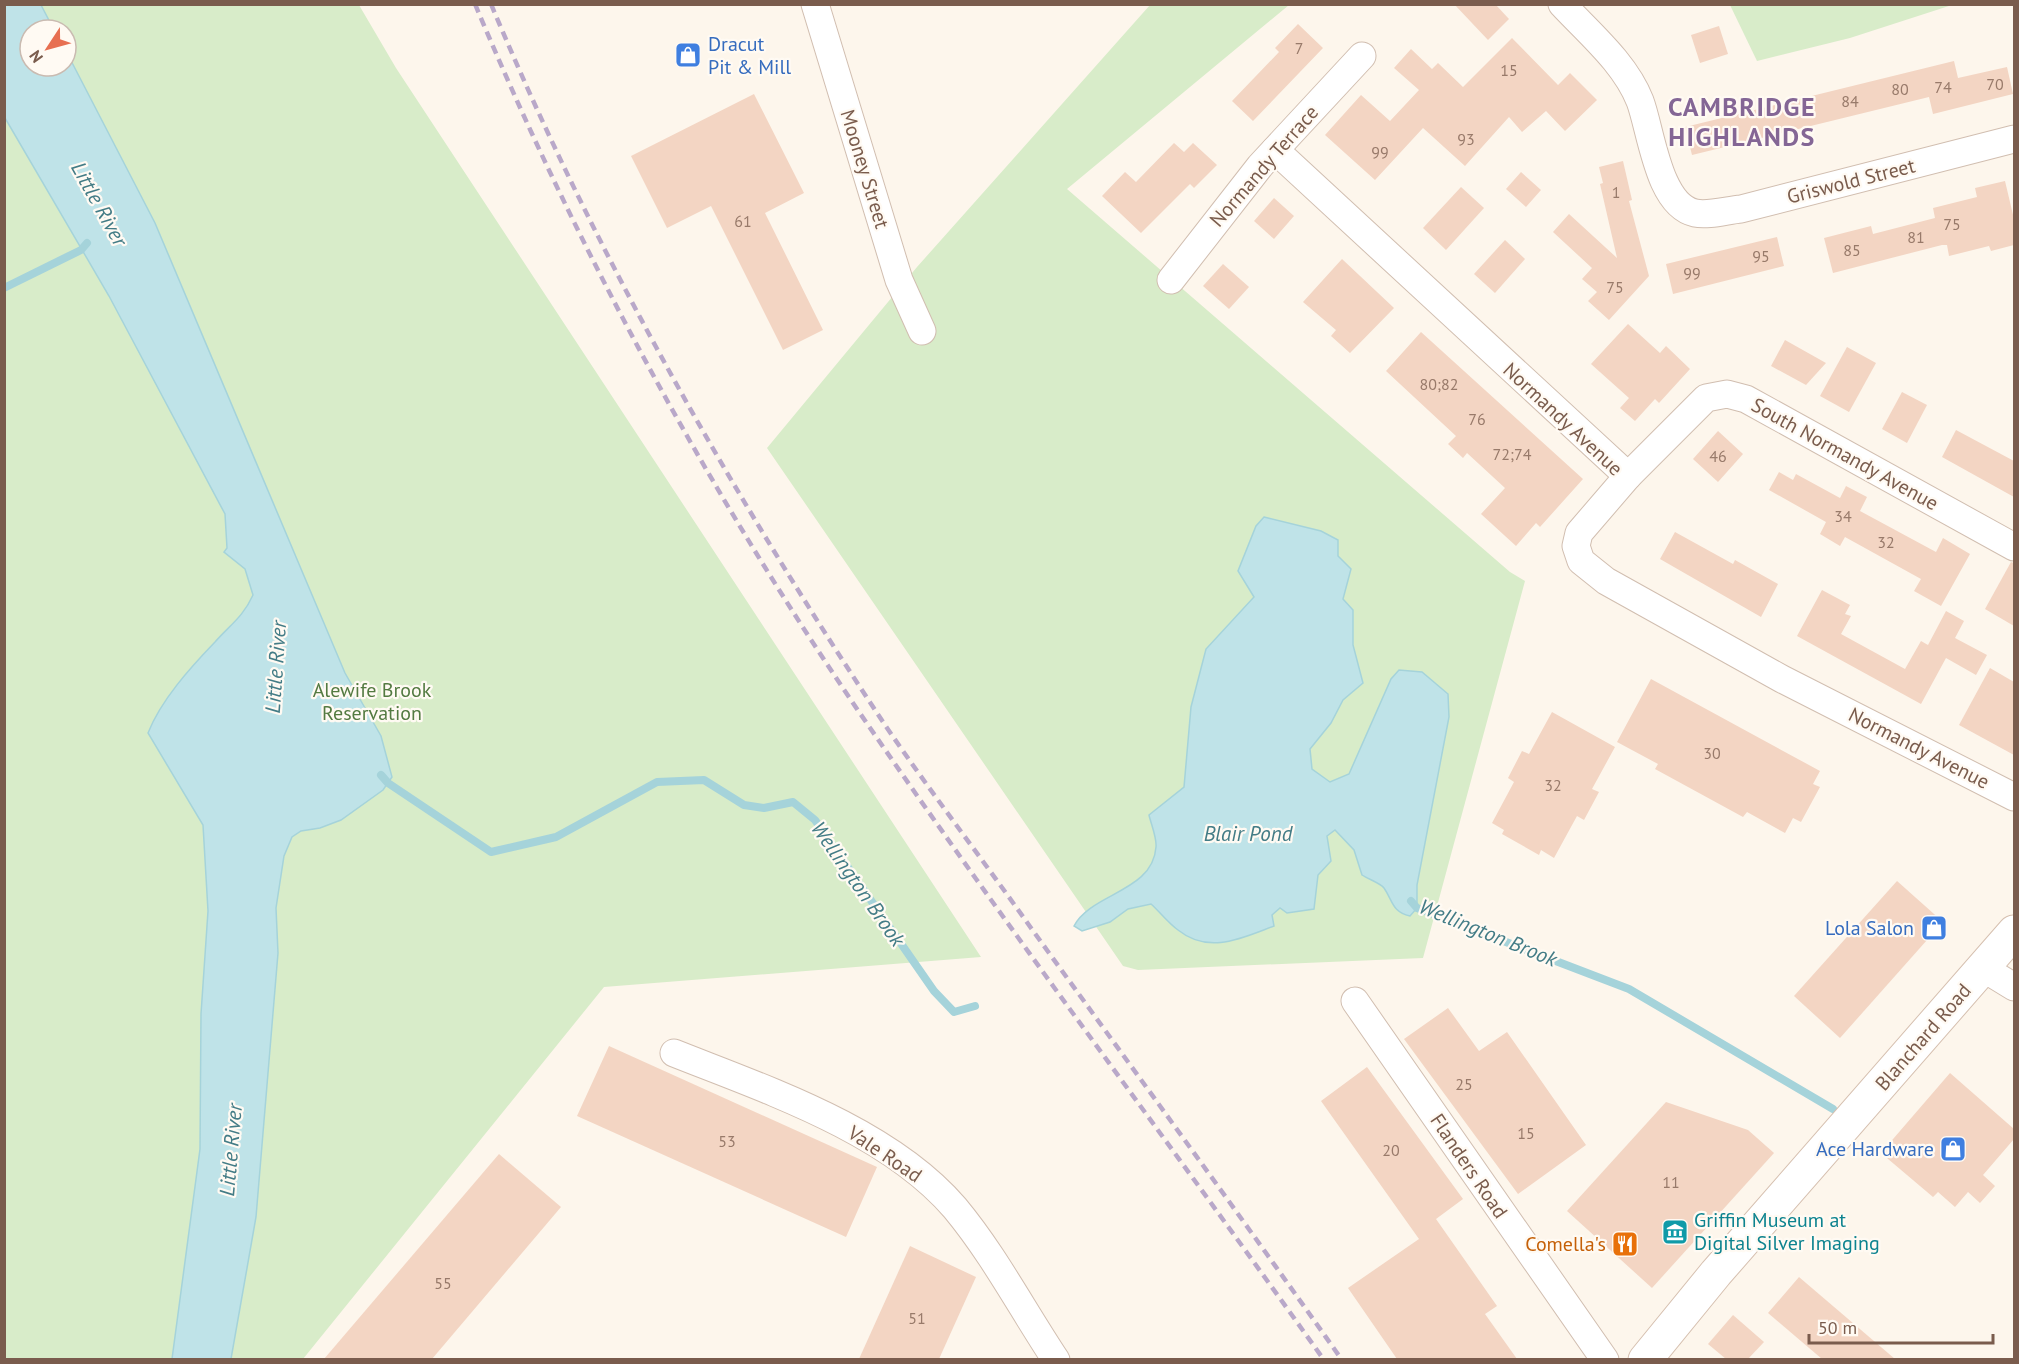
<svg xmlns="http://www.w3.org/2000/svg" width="2019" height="1364" viewBox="0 0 2019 1364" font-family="'PT Sans',sans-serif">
  <rect width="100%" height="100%" fill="#fdf6ec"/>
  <!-- green -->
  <g fill="#d8ecc9" fill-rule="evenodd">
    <path d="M4 5H359L396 68 981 957 604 987 303 1359H5ZM30 30H66V66H30Z"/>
    <path d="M1150 5H1289L1067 189 1510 572 1525 581 1423 958 1138 970 1123 966 767 448 917 267Z"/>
    <path d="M1730 5H1952L1850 38 1757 61Z"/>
  </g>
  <!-- water -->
  <g fill="#bfe3e8" stroke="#a5d3da" stroke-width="1.5">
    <path d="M4 5H41L54 30H30V66H66V51L155 223 345 673 381 736 392 777 383 790 341 820 320 828 301 831 292 837 284 856 276 908 278 953 256 1217 231 1359H172L200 1149 201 1014 208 911 203 825 148 733C161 700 190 668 215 642 231 624 243 617 253 595L245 569 224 552 227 548 225 514 109 296 5 118Z"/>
    <path d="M1264 517 1321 531 1338 540V556L1351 569 1343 599 1353 610V645L1363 683 1343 700 1331 723 1310 749 1312 769 1330 782 1349 774 1391 679 1399 670 1422 672 1448 694 1449 717 1417 885V908L1410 916C1392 912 1393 901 1384 888 1380 883 1368 879 1362 875L1354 850 1335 830 1327 836 1331 861 1318 875 1314 909 1287 913 1280 908 1272 915 1274 926C1242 938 1209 955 1178 930 1168 923 1160 912 1151 904L1128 909 1110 922 1082 931 1074 926C1091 893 1153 892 1156 847 1157 838 1151 824 1149 815L1184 787 1191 707 1206 649 1254 597 1238 571 1256 526Z"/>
  </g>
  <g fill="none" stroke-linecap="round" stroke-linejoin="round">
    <!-- stream -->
    <g stroke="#a5d3da" stroke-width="8">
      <path d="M4 288 81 250 87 243"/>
      <path d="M381 775 388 783 491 852 556 837 657 782 704 780 744 805 764 808 793 802 815 820 934 991 954 1012 975 1006"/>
      <path d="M1411 901 1417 908 1629 989 1833 1109"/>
    </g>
  </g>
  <!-- building -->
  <g fill="#f3d5c3">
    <path d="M1454 4H1495L1509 19 1488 40Z"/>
    <path d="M1298 24 1323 48 1253 121 1232 101 1279 52 1275 48Z"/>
    <path d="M1719 26 1728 54 1700 63 1691 35Z"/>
    <path d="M1512 38 1558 85 1570 73 1597 100 1565 131 1546 111 1522 132 1509 117 1465 166 1423 128 1375 180 1325 135 1361 95 1390 121 1419 90 1394 68 1411 49 1432 69 1438 63 1463 87Z"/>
    <path d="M1954 61 1958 78 2007 67 2013 94 1933 114 1929 97 1692 155 1685 127Z"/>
    <path d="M754 94 804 193 765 213 823 330 783 350 711 206 667 228 631 156Z"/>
    <path d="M1174 143 1184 152 1193 143 1217 165 1194 188 1190 184 1141 233 1102 196 1125 172 1136 182Z"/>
    <path d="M1623 161 1632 200 1629 201 1649 276 1609 320 1588 301 1597 292 1582 279 1592 268 1553 232 1569 214 1617 258 1600 184 1603 183 1599 167Z"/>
    <path d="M1521 172 1541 190 1526 207 1506 189Z"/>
    <path d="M2005 181 2014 219V245L1991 251 1989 246 1949 256 1947 245H1942L1833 273 1824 238 1871 226 1873 234 1935 218 1933 208 1977 197 1975 188Z"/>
    <path d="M1461 187 1484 208 1446 250 1423 228Z"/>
    <path d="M1274 198 1294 216 1274 239 1254 221Z"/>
    <path d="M1777 237 1784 266 1673 294 1666 264Z"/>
    <path d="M1505 240 1525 259 1495 293 1474 274Z"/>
    <path d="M1342 259 1394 308 1350 353 1331 336 1336 330 1303 302Z"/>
    <path d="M1223 264 1249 287 1229 309 1203 286Z"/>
    <path d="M1628 324 1660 353 1666 346 1690 369 1659 403 1655 399 1635 421 1620 408 1629 398 1591 364Z"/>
    <path d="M1421 332 1583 479 1540 527 1536 523 1516 546 1481 514 1505 488 1467 453 1463 458 1448 444 1456 436 1386 371Z"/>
    <path d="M1785 340 1826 363 1806 385 1771 366Z"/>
    <path d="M1847 347 1876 363 1849 412 1820 396Z"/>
    <path d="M1902 392 1927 405 1907 443 1882 429Z"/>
    <path d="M1956 430 2014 461V497L1942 457Z"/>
    <path d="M1718 431 1743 454 1718 482 1693 459Z"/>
    <path d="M1779 472 1793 480 1796 474 1840 498 1846 486 1867 497 1860 511 1936 552 1943 538 1970 554 1941 606 1914 591 1921 579 1845 537 1840 546 1820 534 1826 522 1769 490Z"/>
    <path d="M1675 532 1733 564 1735 560 1778 584 1761 617 1660 559Z"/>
    <path d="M2011 562 2014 563V626L1985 609Z"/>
    <path d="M1822 590 1850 605 1845 614 1851 616 1841 634 1905 669 1921 641 1928 645 1946 611 1964 621 1955 638 1987 655 1976 675 1946 658 1921 704 1797 636Z"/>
    <path d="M1990 668 2014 682V755L1959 725Z"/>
    <path d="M1651 679 1820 771 1813 784 1820 787 1801 822 1793 818 1785 833 1747 812 1743 817 1655 769 1658 764 1617 742Z"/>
    <path d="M1552 712 1615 747 1592 789 1599 792 1584 820 1577 816 1554 858 1541 850 1539 855 1502 834 1504 830 1492 823 1514 782 1508 778 1522 751 1529 754Z"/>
    <path d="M1897 881 1943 922 1840 1038 1794 996Z"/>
    <path d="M1448 1008 1479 1051 1507 1032 1586 1145 1518 1194 1404 1039Z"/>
    <path d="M609 1046 877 1167 846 1237 577 1116Z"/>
    <path d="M1367 1067 1463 1199 1436 1219 1497 1306 1485 1314 1517 1359H1397L1348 1288 1419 1239 1321 1101Z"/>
    <path d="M1950 1073 2014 1129V1139L1983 1175 1995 1186 1980 1203 1968 1192 1955 1207 1938 1192 1933 1197 1881 1153Z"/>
    <path d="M1666 1102 1748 1130 1774 1153 1652 1288 1567 1211Z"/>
    <path d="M499 1154 561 1207 432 1359H324Z"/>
    <path d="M910 1246 976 1277 939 1359H859Z"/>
    <path d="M1799 1277 1895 1359H1822L1768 1313Z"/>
    <path d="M1733 1315 1764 1342 1748 1359H1726L1708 1344Z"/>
  </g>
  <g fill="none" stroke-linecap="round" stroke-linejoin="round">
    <defs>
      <g id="street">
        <path d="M815 4 899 280 922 331"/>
        <path d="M1562 4C1590 34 1625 63 1640 101 1651 130 1658 205 1695 213 1708 216 1728 210 1741 209L2014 139"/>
        <path d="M1275 150 1628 476 1579 533 1576 546 1581 561 1606 581 1782 679 2014 797"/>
        <path d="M1171 280 1260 166 1362 56"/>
        <path d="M1628 476 1706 398 1727 394 1746 399 2014 547"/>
        <path d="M1983 968 2014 987"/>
        <path d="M1355 1001 1605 1360"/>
        <path d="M674 1053C767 1090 888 1130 955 1208 994 1255 1022 1309 1056 1360"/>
      </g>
      <path id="secondary" d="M1645 1360 1716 1273 2014 932"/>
    </defs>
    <!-- street casing -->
    <use href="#street" stroke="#d1beb0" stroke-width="29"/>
    <!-- secondary casing -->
    <use href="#secondary" stroke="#d6c0b0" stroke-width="35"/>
    <!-- street -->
    <use href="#street" stroke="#fff" stroke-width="27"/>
    <!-- secondary -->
    <use href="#secondary" stroke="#fff" stroke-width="33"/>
    <!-- rail -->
    <g stroke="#b9a8c9" stroke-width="4.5" stroke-dasharray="9 6" stroke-linecap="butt">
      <path d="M475 4C583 262 718 509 877 738 1022 948 1176 1152 1324 1360"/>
      <path d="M491 4C597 258 733 496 885 725 932 794 983 860 1031 928 1135 1072 1240 1215 1342 1360"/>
    </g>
  </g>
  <!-- icons -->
  <defs>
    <symbol id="shop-square" viewBox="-11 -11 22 22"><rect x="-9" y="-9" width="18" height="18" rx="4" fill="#3f7fe0" stroke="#fffaf3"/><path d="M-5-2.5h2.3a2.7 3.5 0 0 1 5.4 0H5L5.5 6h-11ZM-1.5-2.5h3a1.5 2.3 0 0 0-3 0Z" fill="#fff"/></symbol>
    <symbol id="museum-square" viewBox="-11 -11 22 22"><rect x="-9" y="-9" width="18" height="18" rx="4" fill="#0f9aa8" stroke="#fffaf3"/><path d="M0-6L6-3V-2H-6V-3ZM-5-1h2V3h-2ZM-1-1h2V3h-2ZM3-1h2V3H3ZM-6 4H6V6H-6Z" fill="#fff"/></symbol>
    <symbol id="restaurant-square" viewBox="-11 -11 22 22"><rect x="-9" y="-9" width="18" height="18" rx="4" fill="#e8710a" stroke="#fffaf3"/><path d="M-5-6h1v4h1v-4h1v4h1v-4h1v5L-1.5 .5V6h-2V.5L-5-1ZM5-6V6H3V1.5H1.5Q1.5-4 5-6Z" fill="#fff"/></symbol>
  </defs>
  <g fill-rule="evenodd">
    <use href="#shop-square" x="673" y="40" width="30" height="30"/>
    <use href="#shop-square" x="1919" y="913" width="30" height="30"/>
    <use href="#shop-square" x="1938" y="1134" width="30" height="30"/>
    <use href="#museum-square" x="1660" y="1217" width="30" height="30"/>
    <use href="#restaurant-square" x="1610" y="1229" width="30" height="30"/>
  </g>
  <g text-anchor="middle" stroke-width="4.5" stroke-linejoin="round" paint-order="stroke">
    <!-- number labels -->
    <g font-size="16" fill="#987a6a">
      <text x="1299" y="54">7</text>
      <text x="1509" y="76">15</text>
      <text x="1995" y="90">70</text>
      <text x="1943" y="93">74</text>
      <text x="1900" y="95">80</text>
      <text x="1850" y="107">84</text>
      <text x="1466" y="145">93</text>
      <text x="1380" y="158">99</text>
      <text x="1616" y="198">1</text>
      <text x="743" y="227">61</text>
      <text x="1952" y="230">75</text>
      <text x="1916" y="243">81</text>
      <text x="1852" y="256">85</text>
      <text x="1761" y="262">95</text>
      <text x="1692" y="279">99</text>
      <text x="1615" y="293">75</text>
      <text x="1439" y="390">80;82</text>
      <text x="1477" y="425">76</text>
      <text x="1512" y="460">72;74</text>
      <text x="1718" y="462">46</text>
      <text x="1843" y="522">34</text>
      <text x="1886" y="548">32</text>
      <text x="1712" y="759">30</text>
      <text x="1553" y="791">32</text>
      <text x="1464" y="1090">25</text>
      <text x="1526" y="1139">15</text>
      <text x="727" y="1147">53</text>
      <text x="1391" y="1156">20</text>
      <text x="1671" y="1188">11</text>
      <text x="443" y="1289">55</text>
      <text x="917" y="1324">51</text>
    </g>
    <!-- shop labels -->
    <g font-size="20" fill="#366cbe" stroke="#fffaf3" text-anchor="end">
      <text x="708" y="51" text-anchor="start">Dracut<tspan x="708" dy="23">Pit &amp; Mill</tspan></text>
      <text x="1914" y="935">Lola Salon</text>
      <text x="1934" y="1156">Ace Hardware</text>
    </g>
    <!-- street labels -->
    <g font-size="20" fill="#7a5c4d" stroke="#fffaf3">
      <text transform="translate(1264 166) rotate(-49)" y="7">Normandy Terrace</text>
      <text transform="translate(865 169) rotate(73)" y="7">Mooney Street</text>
      <text transform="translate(1851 181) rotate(-14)" y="7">Griswold Street</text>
      <text transform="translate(1563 419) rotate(43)" y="7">Normandy Avenue</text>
      <text transform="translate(1845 454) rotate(29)" y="7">South Normandy Avenue</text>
      <text transform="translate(1919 748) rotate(27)" y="7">Normandy Avenue</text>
      <text transform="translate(1923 1037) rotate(-49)" y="7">Blanchard Road</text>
      <text transform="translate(885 1154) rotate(34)" y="7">Vale Road</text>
      <text transform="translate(1469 1166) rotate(56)" y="7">Flanders Road</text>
    </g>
    <!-- park labels -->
    <g font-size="20" fill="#537a41" stroke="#fffaf3">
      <text x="372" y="697">Alewife Brook<tspan x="372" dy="23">Reservation</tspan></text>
    </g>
    <!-- culture labels -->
    <g font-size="20" fill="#0d838f" stroke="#fffaf3" text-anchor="start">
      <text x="1694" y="1227">Griffin Museum at<tspan x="1694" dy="23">Digital Silver Imaging</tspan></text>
    </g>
    <!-- food labels -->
    <g font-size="20" fill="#c56008" stroke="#fffaf3" text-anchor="end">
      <text x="1606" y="1251">Comella's</text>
    </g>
    <!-- water labels -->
    <g font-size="21" font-style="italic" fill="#437c86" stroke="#fffaf3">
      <text transform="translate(99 204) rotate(61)" y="7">Little River</text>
      <text transform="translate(276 667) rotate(-86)" y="7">Little River</text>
      <text x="1248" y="841">Blair Pond</text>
      <text transform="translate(858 884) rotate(55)" y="7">Wellington Brook</text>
      <text transform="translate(1488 933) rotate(22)" y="7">Wellington Brook</text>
      <text transform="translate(231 1150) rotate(-85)" y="7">Little River</text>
    </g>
    <!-- district labels -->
    <g font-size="26" font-weight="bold" letter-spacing="1.5" fill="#846695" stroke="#fffaf3">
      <text x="1742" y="116">CAMBRIDGE<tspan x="1742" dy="30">HIGHLANDS</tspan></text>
    </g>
  </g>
  <!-- border -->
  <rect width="2019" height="1364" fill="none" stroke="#7a5c4d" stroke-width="12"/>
  <!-- north arrow -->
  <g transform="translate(48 48) rotate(234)"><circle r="28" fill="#fffaf3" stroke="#cabbb1" stroke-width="1.5"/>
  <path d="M0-4.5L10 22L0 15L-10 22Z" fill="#e76f51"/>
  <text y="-9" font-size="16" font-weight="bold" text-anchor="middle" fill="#7a5c4d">N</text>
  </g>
  <!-- scale -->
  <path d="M1809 1334v9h184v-9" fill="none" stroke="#7a5c4d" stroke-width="3"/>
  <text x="1818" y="1334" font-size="18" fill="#7a5c4d" stroke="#fffaf3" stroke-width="4.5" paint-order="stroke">50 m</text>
</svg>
